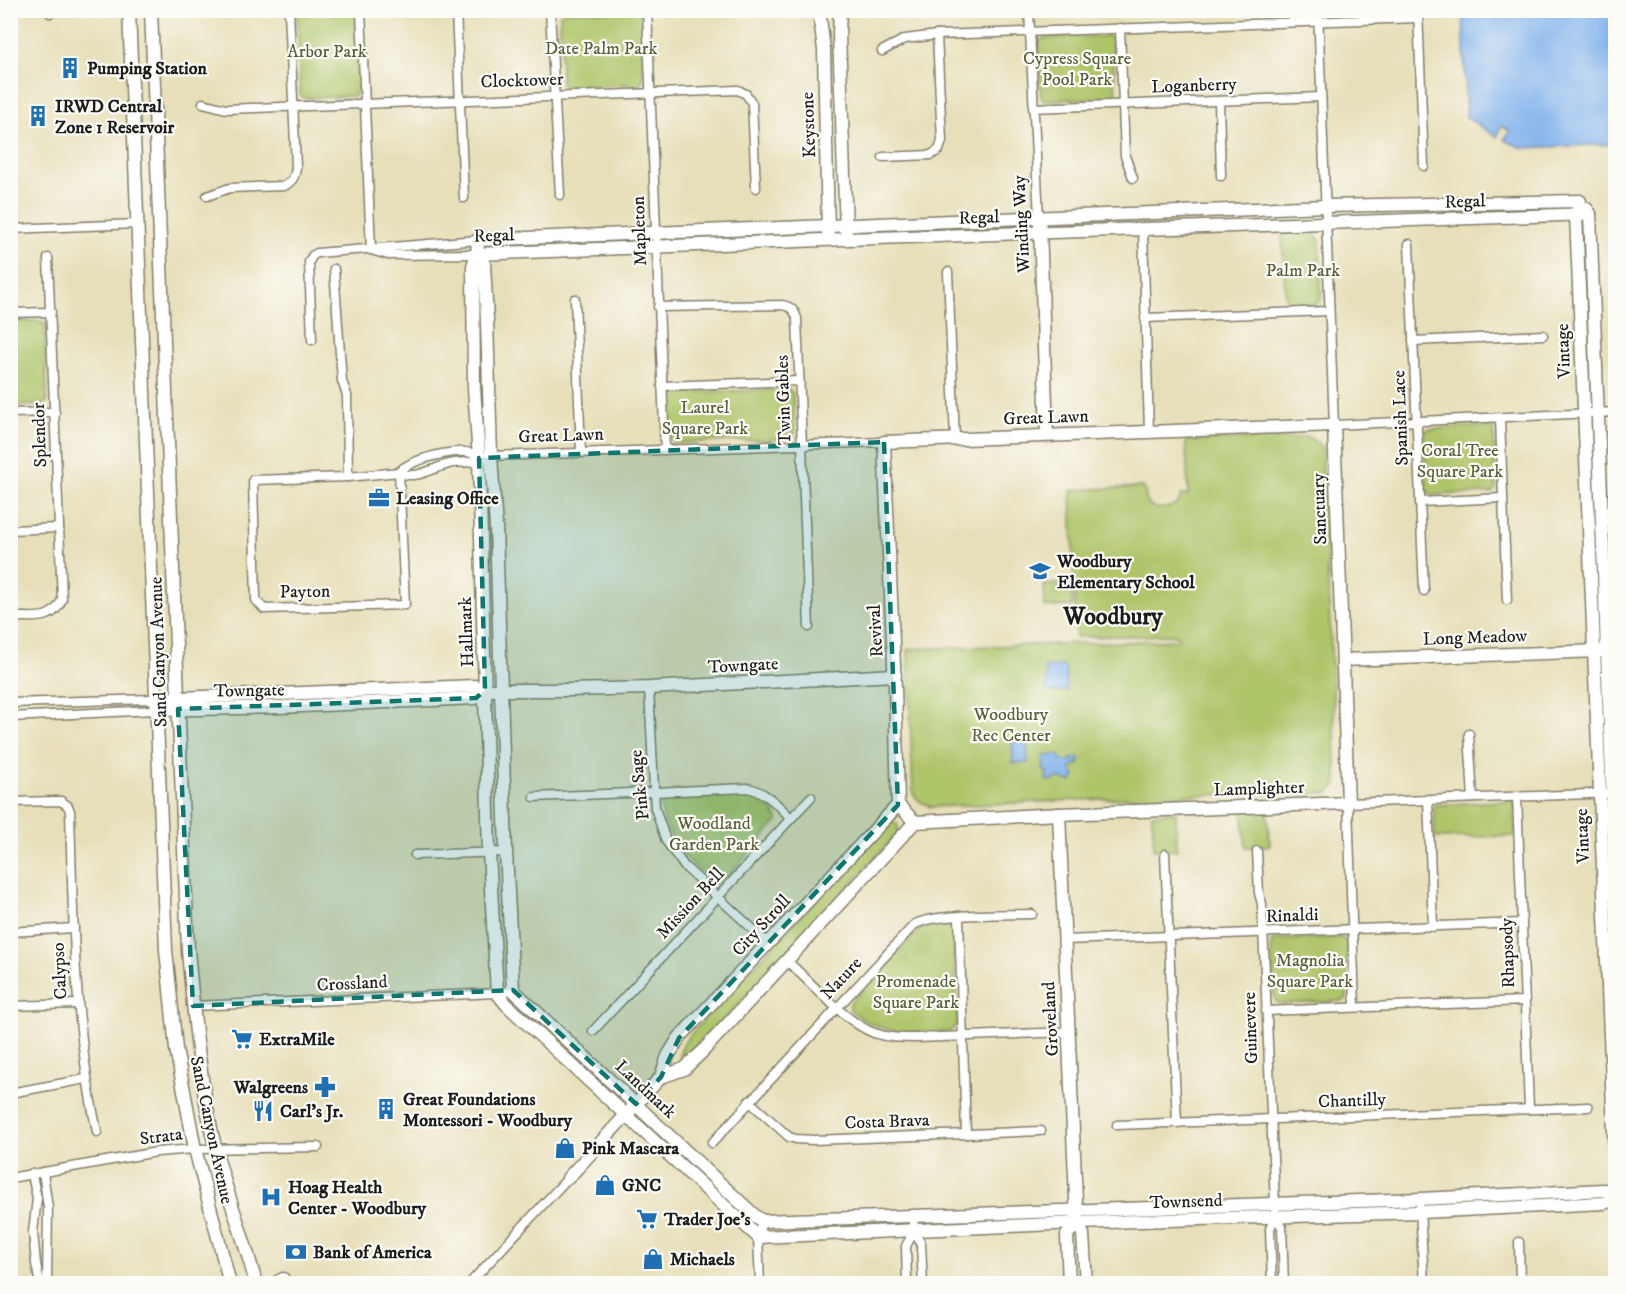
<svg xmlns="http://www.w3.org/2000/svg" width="1626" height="1294" viewBox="0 0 1626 1294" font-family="'IM FELL DW Pica',serif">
  <rect width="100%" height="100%" fill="#fdfcf7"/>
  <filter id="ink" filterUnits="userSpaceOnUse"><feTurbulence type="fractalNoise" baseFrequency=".0167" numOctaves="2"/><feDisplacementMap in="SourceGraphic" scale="12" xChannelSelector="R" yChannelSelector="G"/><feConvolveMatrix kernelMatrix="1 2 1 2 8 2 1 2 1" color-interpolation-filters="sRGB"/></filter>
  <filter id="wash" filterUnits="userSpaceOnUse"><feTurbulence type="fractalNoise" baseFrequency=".008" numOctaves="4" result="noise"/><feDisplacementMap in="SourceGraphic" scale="24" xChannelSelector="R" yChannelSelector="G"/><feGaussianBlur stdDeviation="1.35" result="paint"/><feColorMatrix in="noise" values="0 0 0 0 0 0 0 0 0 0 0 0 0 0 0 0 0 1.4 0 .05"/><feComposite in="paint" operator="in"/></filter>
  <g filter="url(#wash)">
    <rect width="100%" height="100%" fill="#e7dfb9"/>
    <!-- green -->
    <g fill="#afc56a" stroke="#667043" stroke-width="1.5">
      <path d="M297 11H355L358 91 355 96 304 98 300 95Z"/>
      <path d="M639 11 642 16 643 79 638 87 628 84 577 87 567 89 563 87 561 80 560 14 566 12Z"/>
      <path d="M1108 36 1112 40 1116 95 1114 98 1044 100 1041 97 1038 42 1044 38Z"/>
      <path d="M1311 231 1320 240 1321 299 1316 305 1286 306 1282 233Z"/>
      <path d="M11 321H39L43 322 45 326 47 401 43 405 11 406Z"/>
      <path d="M789 389 793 394 795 434 789 439 676 443 670 438 669 398 674 393Z"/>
      <path d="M1489 426 1494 430 1496 489 1491 493 1431 495 1426 490 1424 432 1429 429Z"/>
      <path d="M1309 437 1322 447 1337 784 1329 793 1192 795 931 807 919 801 913 794 908 649 1178 640 1177 635 1076 637 1071 490 1143 487 1145 489C1146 494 1145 500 1148 503 1155 513 1172 507 1179 502L1181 495H1188L1186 441Z"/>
      <path d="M1060 584 1061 591H1072V606L1045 607 1044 585Z"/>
      <path d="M747 795C758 798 776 810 778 821L722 882 713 883C686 860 666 841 660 803L666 797Z"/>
      <path d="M1515 800V836L1435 838 1434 805Z"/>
      <path d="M1267 809 1270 845 1246 848 1242 810Z"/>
      <path d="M1176 812 1177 850H1154L1152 814Z"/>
      <path d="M890 822H894L898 825V833L696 1050 684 1057H681L679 1055 684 1043 690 1035 880 831Z"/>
      <path d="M949 924 953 932 958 1024 949 1032C910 1033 883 1037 850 1010V1003L918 931 928 925Z"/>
      <path d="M1341 937 1347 943V998L1342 1001 1280 1004 1276 1002 1274 996 1271 944 1273 940Z"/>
    </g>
    <!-- water -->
    <g fill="#7fb1eb" stroke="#4e6684" stroke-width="1.5">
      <path d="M1463 11H1615V144L1523 148 1504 140 1510 131 1501 126 1497 137 1466 117Z"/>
      <path d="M1065 666 1067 691 1047 692 1045 667Z"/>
      <path d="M1012 738H1030L1031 744H1027L1028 763H1013Z"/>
      <path d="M1060 755 1061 761H1072V758H1080L1079 763 1071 768 1072 772 1075 776 1071 782 1059 778 1050 781 1046 780 1047 772 1044 771 1043 756Z"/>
    </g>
  </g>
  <g filter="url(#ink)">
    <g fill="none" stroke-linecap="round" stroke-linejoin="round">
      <defs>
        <g id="street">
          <path d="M50 10V13"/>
          <path d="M361 10 371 250"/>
          <path d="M456 10 464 198"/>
          <path d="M550 10 560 195"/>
          <path d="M647 10 665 450"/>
          <path d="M1029 10 1039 219"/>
          <path d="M1318 10 1334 425 1616 412"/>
          <path d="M1418 10 1424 166"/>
          <path d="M1120 28 1125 156 1133 178"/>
          <path d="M882 51 905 39 937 35 1418 18"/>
          <path d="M1219 101 1221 176"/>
          <path d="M203 103 226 109 738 90 746 94 752 103 756 188"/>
          <path d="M1033 108 1321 97"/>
          <path d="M883 157 931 155 939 150 942 141 937 35"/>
          <path d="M207 196 230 188 284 186C293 182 295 176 296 167L289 10"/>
          <path d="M10 229 137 224"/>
          <path d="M1143 230 1149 431"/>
          <path d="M1409 244 1424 591"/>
          <path d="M371 250 388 255 477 254"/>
          <path d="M334 269 342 381 347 395 348 477"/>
          <path d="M948 272 955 439"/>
          <path d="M575 299 581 453"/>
          <path d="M658 307 781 305C790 306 794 309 797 318L809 627"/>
          <path d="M10 313 51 312"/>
          <path d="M1145 318 1329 311"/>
          <path d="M312 340 309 262 312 256 317 253 478 240"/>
          <path d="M1413 341 1543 335"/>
          <path d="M662 386 799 381"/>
          <path d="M10 413 55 412"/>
          <path d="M1500 419 1507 600"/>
          <path d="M399 472 405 605 264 609 256 600 253 480 348 477 399 472C417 482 436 465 454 463 458 462 463 463 468 462 475 462 483 457 491 456L884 442"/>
          <path d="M399 472C409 460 455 448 471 453 474 454 476 456 479 458"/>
          <path d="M1420 502 1503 498"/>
          <path d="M10 530 59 528"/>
          <path d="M10 617C32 616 53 623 62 599L48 258"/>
          <path d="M649 688 655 808 666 841 684 866 768 943"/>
          <path d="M10 703 155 699"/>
          <path d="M10 717 155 710"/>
          <path d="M1469 734 1473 798"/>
          <path d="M1517 796 1529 1109"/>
          <path d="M534 797 748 788C766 792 778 805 791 818"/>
          <path d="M1428 799 1433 927"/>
          <path d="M10 802 61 801 68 806 70 811C73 919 74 1026 97 1132"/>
          <path d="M1257 851 1259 893 1262 904 1275 1204V1216L1270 1229 1272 1284"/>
          <path d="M1165 854 1177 1123"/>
          <path d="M415 855 506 852"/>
          <path d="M959 917 966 1134"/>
          <path d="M10 932 74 928"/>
          <path d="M1064 940 1522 923"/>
          <path d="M787 961C811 982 845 1022 874 1033 888 1038 902 1038 917 1038L1068 1032"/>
          <path d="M10 1006 78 1004"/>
          <path d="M193 1006 497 993 513 990"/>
          <path d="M1355 1007 1348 803 1616 793"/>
          <path d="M1266 1011 1525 1001"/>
          <path d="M593 1031 811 797"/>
          <path d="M10 1093 86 1079"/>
          <path d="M749 1101 789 1137 796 1139 814 1140 1041 1131"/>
          <path d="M1117 1125 1588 1107"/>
          <path d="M712 1143 914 925C931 913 1007 915 1032 914"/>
          <path d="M43 1172 48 1208 47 1284"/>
          <path d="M32 1175 37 1198 33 1232 36 1264 40 1284"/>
          <path d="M10 1178 157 1152 195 1149 318 1147"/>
          <path d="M1420 1208 1424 1284"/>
          <path d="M913 1216 914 1231 921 1244 923 1284"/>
          <path d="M1275 1216 1282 1227 1284 1284"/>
          <path d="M1519 1242 1520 1284"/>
          <path d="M469 1284 568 1178"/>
          <path d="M760 1284 758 1237 762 1221"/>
          <path d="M907 1284 906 1246 914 1231"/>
        </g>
        <g id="secondary">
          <path d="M129 10 166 950 176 1049 195 1149 230 1284"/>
          <path d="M151 10 188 950C194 1018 200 1085 216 1151 227 1196 245 1239 256 1284"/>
          <path d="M819 10 824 50 828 232"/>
          <path d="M840 10 839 34 846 231"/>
          <path d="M1580 201 1326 206 478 240 477 254 473 266 474 388 479 458 489 853 497 993 507 1005 758 1237 1077 1223 1420 1212 1604 1203 1616 1199"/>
          <path d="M1578 208 1576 215 1616 1180"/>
          <path d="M1587 209 1590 214 1616 879"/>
          <path d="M1040 226 1047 435"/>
          <path d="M477 254 484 264 487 320 491 456 496 527 506 852 513 990 755 1216 762 1221 1420 1199 1604 1190 1616 1194"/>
          <path d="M477 254 847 239 1590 214"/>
          <path d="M1334 425 1348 803 1059 814 915 822 898 805 895 687 884 442Z"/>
          <path d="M1343 660 1600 651"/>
          <path d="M155 699 475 686 485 690H570L649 688 895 675"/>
          <path d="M155 710 280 707 476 698 485 690"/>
          <path d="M1059 814 1077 1223 1083 1234 1086 1284"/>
          <path d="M661 1077 684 1069 701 1053 915 822"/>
          <path d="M568 1178 661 1077 668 1056 679 1038 898 805"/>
          <path d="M274 1284 283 1279"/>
          <path d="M1069 1284 1067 1235 1077 1223"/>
        </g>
      </defs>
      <!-- street casing -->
      <use href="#street" stroke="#827e6a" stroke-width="11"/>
      <!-- secondary casing -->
      <use href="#secondary" stroke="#827e6a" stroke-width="15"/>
      <!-- street -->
      <use href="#street" stroke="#fff" stroke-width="8"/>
      <!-- secondary -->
      <use href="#secondary" stroke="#fff" stroke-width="12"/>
    </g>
  </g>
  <!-- marked area -->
  <path fill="#0f766e" fill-opacity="0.2" stroke="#0f766e" stroke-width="4.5" stroke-dasharray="12 8" stroke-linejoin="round" d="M884 442 898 805 679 1038 661 1077 636 1104 513 990 193 1006 178 709 476 698 485 690 479 458Z"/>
  <!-- icons -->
  <defs>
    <symbol id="building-bare" viewBox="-9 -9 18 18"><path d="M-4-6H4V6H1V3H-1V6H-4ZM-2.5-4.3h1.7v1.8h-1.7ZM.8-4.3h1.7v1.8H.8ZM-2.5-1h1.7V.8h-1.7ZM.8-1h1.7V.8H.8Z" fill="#1f6fb2" stroke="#fdfcf7" stroke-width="2.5" paint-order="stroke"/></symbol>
    <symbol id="office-bare" viewBox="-9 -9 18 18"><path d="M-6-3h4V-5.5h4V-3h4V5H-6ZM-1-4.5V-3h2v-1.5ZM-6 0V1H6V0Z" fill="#1f6fb2" stroke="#fdfcf7" stroke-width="2.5" paint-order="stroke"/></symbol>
    <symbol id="school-bare" viewBox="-9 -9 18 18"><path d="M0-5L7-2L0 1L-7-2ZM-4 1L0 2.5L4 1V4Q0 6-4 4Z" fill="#1f6fb2" stroke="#fdfcf7" stroke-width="2.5" paint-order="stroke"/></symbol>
    <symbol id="supermarket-bare" viewBox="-9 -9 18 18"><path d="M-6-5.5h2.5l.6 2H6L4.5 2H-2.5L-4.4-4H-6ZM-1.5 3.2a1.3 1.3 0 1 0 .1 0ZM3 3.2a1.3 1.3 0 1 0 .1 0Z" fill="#1f6fb2" stroke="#fdfcf7" stroke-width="2.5" paint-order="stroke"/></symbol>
    <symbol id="pharmacy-bare" viewBox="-9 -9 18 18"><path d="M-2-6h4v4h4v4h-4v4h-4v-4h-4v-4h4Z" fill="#1f6fb2" stroke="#fdfcf7" stroke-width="2.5" paint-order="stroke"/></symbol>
    <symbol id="restaurant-bare" viewBox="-9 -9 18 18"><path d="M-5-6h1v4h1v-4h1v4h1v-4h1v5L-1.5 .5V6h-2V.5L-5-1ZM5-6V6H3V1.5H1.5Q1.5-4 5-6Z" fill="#1f6fb2" stroke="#fdfcf7" stroke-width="2.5" paint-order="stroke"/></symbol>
    <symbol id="shop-bare" viewBox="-9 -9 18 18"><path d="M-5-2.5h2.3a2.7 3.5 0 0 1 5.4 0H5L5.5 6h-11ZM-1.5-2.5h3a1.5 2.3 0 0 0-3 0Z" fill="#1f6fb2" stroke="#fdfcf7" stroke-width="2.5" paint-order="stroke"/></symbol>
    <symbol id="hospital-bare" viewBox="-9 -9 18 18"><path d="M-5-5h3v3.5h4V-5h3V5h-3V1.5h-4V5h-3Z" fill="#1f6fb2" stroke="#fdfcf7" stroke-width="2.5" paint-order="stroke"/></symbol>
    <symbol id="bank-bare" viewBox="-9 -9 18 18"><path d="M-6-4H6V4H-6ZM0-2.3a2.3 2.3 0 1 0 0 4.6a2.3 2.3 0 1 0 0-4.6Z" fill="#1f6fb2" stroke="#fdfcf7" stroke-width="2.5" paint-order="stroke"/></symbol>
  </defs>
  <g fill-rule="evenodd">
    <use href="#building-bare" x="55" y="53" width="30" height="30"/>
    <use href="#building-bare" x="23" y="101" width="30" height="30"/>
    <use href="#office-bare" x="364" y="483" width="30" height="30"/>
    <use href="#school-bare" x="1025" y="556" width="30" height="30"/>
    <use href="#supermarket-bare" x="227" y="1024" width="30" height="30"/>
    <use href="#pharmacy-bare" x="310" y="1072" width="30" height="30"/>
    <use href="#building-bare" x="371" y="1094" width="30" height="30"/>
    <use href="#restaurant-bare" x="248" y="1096" width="30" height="30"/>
    <use href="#shop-bare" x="550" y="1133" width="30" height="30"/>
    <use href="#shop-bare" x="590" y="1170" width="30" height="30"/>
    <use href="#hospital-bare" x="256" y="1182" width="30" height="30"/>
    <use href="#supermarket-bare" x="632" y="1204" width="30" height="30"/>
    <use href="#bank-bare" x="281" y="1237" width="30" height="30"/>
    <use href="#shop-bare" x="638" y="1244" width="30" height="30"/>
  </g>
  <g text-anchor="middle" stroke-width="4.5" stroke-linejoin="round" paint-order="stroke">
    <!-- park labels -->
    <g font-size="18" fill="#57603b" stroke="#fdfcf7">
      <text x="601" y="54">Date Palm Park</text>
      <text x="327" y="57">Arbor Park</text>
      <text x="1077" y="64">Cypress Square<tspan x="1077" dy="21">Pool Park</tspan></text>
      <text x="1303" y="276">Palm Park</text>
      <text x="705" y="413">Laurel<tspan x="705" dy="21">Square Park</tspan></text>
      <text x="1460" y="456">Coral Tree<tspan x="1460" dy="21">Square Park</tspan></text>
      <text x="1011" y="720">Woodbury<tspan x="1011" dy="21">Rec Center</tspan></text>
      <text x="714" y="829">Woodland<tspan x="714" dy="21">Garden Park</tspan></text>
      <text x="1310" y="966">Magnolia<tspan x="1310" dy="21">Square Park</tspan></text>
      <text x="916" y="987">Promenade<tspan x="916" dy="21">Square Park</tspan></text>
    </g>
    <!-- poi labels -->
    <g font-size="18" font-weight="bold" fill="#1c1c1c" stroke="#fdfcf7" text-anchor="start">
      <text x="87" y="74">Pumping Station</text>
      <text x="55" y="112">IRWD Central<tspan x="55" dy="21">Zone 1 Reservoir</tspan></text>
      <text x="396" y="504">Leasing Office</text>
      <text x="1057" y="567">Woodbury<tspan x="1057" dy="21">Elementary School</tspan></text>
      <text x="259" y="1045">ExtraMile</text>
      <text x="308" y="1093" text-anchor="end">Walgreens</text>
      <text x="403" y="1105">Great Foundations<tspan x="403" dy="21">Montessori - Woodbury</tspan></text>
      <text x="280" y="1117">Carl's Jr.</text>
      <text x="582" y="1154">Pink Mascara</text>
      <text x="622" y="1191">GNC</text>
      <text x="288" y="1193">Hoag Health<tspan x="288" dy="21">Center - Woodbury</tspan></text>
      <text x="664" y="1225">Trader Joe's</text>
      <text x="313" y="1258">Bank of America</text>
      <text x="670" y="1265">Michaels</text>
    </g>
    <!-- street labels -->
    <g font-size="18" fill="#1c1c1c" stroke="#fdfcf7">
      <text transform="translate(522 80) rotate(-2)" y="6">Clocktower</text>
      <text transform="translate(1194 85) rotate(-2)" y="6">Loganberry</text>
      <text transform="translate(808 125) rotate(-92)" y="6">Keystone</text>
      <text transform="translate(1465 201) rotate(-2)" y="6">Regal</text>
      <text transform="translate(979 217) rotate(-2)" y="6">Regal</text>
      <text transform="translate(1021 224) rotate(-93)" y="6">Winding Way</text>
      <text transform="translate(639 231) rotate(-92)" y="6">Mapleton</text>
      <text transform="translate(494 235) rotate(-2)" y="6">Regal</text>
      <text transform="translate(1563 351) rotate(-92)" y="6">Vintage</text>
      <text transform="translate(783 400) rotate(-92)" y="6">Twin Gables</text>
      <text transform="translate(1046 417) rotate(-2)" y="6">Great Lawn</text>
      <text transform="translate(1400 418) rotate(-92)" y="6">Spanish Lace</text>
      <text transform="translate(39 435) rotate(-92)" y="6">Splendor</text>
      <text transform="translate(561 435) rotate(-2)" y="6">Great Lawn</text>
      <text transform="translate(1319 509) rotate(-92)" y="6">Sanctuary</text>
      <text transform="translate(305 591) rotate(-1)" y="6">Payton</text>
      <text transform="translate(875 631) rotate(-93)" y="6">Revival</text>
      <text transform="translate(466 632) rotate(-92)" y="6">Hallmark</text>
      <text transform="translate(1475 637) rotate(-2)" y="6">Long Meadow</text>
      <text transform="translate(158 652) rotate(-92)" y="6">Sand Canyon Avenue</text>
      <text transform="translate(743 665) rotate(-3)" y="6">Towngate</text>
      <text transform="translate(249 690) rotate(-1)" y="6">Towngate</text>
      <text transform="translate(639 785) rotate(-96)" y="6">Pink Sage</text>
      <text transform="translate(1259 788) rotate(-2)" y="6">Lamplighter</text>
      <text transform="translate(1582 836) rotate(-92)" y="6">Vintage</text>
      <text transform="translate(690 903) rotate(-47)" y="6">Mission Bell</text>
      <text transform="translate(1292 915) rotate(-2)" y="6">Rinaldi</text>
      <text transform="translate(761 925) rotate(-47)" y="6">City Stroll</text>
      <text transform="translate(1507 953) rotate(-92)" y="6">Rhapsody</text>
      <text transform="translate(59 971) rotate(-93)" y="6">Calypso</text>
      <text transform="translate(841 978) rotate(-47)" y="6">Nature</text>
      <text transform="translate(352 983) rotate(-3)" y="6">Crossland</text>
      <text transform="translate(1050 1019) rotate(-93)" y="6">Groveland</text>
      <text transform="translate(1250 1028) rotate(-92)" y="6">Guinevere</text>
      <text transform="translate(646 1089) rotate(43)" y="6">Landmark</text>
      <text transform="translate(1352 1100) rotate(-2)" y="6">Chantilly</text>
      <text transform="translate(887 1121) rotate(-2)" y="6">Costa Brava</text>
      <text transform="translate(212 1130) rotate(78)" y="6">Sand Canyon Avenue</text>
      <text transform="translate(161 1136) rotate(-7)" y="6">Strata</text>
      <text transform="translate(1186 1201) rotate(-2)" y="6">Townsend</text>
    </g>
    <!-- district labels -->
    <g font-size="24" font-weight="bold" fill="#1c1c1c" stroke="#fdfcf7">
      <text x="1113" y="624">Woodbury</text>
    </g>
  </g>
  <!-- margin -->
  <rect width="1626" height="1294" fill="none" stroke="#fdfcf7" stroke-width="36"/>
</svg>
